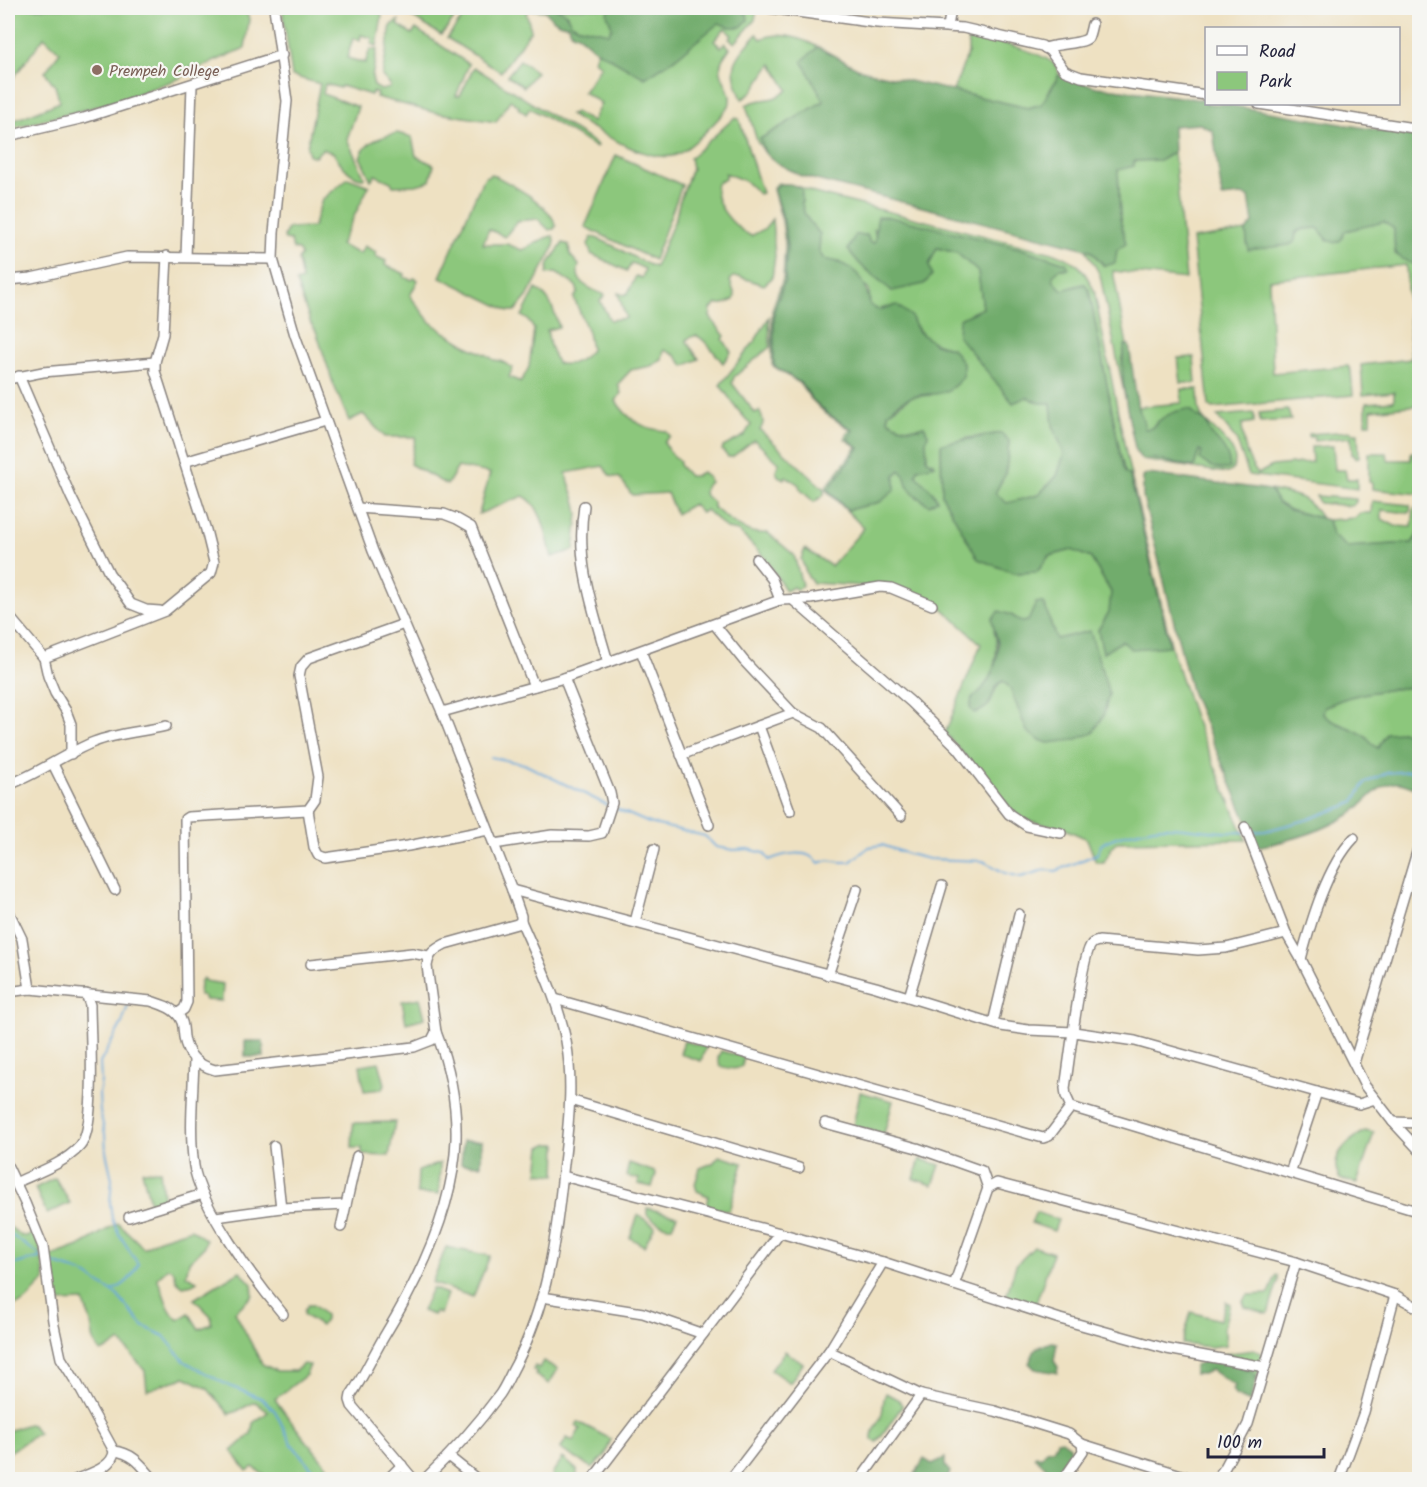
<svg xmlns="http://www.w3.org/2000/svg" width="1427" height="1487" viewBox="0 0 1427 1487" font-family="Kalam,sans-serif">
  <rect width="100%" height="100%" fill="#f6f6f2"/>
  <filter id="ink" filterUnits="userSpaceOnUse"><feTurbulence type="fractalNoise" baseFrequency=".0167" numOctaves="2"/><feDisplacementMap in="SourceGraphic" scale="12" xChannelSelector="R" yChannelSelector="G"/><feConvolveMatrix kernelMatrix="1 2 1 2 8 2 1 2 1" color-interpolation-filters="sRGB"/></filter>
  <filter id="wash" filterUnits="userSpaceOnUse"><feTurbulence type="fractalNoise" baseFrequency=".008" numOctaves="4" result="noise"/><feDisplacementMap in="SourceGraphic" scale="24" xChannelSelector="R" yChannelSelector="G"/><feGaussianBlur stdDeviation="1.35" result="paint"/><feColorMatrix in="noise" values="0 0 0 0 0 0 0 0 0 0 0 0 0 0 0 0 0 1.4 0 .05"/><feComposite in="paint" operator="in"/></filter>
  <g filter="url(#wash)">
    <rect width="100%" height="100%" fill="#eee1c2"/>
    <!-- green -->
    <g fill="#8cc77c" stroke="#57745c" stroke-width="1.5" fill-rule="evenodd">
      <path d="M8 8H245L249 19 245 48 197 69 195 66 184 70 183 77 118 101 8 129V123L60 102 55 86 45 72 60 52 44 37 8 85Z"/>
      <path d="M282 8H378L382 16 377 46 371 44 372 38 361 35 360 40 353 38 347 58 365 63 370 49 377 50 372 77 374 86 381 90 390 88V85L382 76 391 25 399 20 398 25 412 34 416 29 469 64 456 96H460L474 67 595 143 597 146 595 147 530 108 526 114 518 108 519 106 510 100 496 122 432 112 376 97 377 93 372 92 371 95 341 86 340 88 325 84 323 94 358 107 347 139 365 178C351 179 343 166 335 156L334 153 322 149 315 157 309 155 307 147 320 84 292 76Z"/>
      <path d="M397 8H438L452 18H455L441 35Z"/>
      <path d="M470 8H546L545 11 530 10 526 12 531 30 501 72 447 38Z"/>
      <path d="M557 8H609L607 14 612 27 609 33 579 27 571 23 568 15Z"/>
      <path d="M738 8H757L755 20 735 43 729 39 732 36 725 28 714 41 721 47 725 43 730 48C728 51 724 56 722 60 715 76 735 90 729 106 719 119 692 147 678 154 652 167 593 128 570 115L575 112 592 122 601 103 583 92 601 66 594 60 597 52 673 60 719 22 747 14Z"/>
      <path d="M757 34 761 39C779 31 801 38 818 47L803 62 825 101 761 138 765 153 757 141 746 105C762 96 771 104 788 90L772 64C760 75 757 93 742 99 728 65 733 61 757 34Z"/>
      <path d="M968 35C986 38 1045 52 1056 66 1057 68 1059 74 1059 75L1042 104 1028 108 953 91 968 53Z"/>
      <path d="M520 60 536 72 524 87 507 76Z"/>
      <path d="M734 118 739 119 762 193 759 194 745 181 725 173V179L717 183C711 203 734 227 751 236L764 229 772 219 775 256 772 278 764 285 740 277H733L730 281 735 295 734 300 724 304H717L711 309 710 317 725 336 723 339 731 352 723 363C718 357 704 338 697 336 694 335 690 338 687 339V342L699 359 684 366 675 355 664 350 662 360 651 366 631 370 618 384 621 393 616 401C628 420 643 429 666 431L670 436 664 442 668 450 680 462 679 465 689 476H695L702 472 708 477 710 482 705 487 704 494 713 502V507C729 520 746 536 768 533L794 555 802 585 797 590 793 587 786 591 766 559 738 531 727 529 706 510 701 513 693 504 676 514 667 493 632 495 620 478 610 476 603 466 566 473 576 503 578 514 574 550 552 557C547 539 542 503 523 496L479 514 490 473 458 467 447 485 410 464 416 437H385L363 414 349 421 333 383 316 331 311 324 296 282 302 280 298 260 301 254 298 250 293 249 291 241 285 240 284 236 288 228 313 227 322 200 348 178 369 186 340 245 360 254 364 246 376 252 375 256 386 261 385 265 405 274 404 277 412 280 414 278 418 280 410 296 430 322 446 333 469 347 487 355 494 360 501 361 513 368 509 377 521 382 529 367 534 329 528 320 522 316 536 289C551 297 554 312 559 327L547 330 550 346 557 363C571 367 582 361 591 350L588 332 574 298 578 292 576 286 561 276 556 273 547 274 549 263 563 243 569 245 570 255 579 265C573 284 591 289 605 295L600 301 610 320 626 318 618 293 624 295 628 293 636 276 642 278 645 269 632 263 627 271 591 254 588 244 592 237C611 241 634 260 655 267L676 217 679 203 692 168 690 158Z"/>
      <path d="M397 133 412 137 416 156 434 165 430 181 416 185 393 186 391 182 375 175 371 180 360 157C367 140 381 137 397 133Z"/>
      <path d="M1174 152 1186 279 1113 271 1127 345H1125L1122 359 1125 398 1100 275 1085 248 1090 250 1104 266 1117 250 1125 244 1120 218 1118 169 1134 166V161L1161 160Z"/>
      <path d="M616 155 682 185 654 260 585 227Z"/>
      <path d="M492 174C511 184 550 204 556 226L554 229 549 230 538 219 517 221 505 237 489 229 483 244H507L522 250C532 247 544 236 553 236L555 242 553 249 527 297 515 311H509L440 277 480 186 485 177Z"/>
      <path d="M778 183 800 187 814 193 1057 254C1080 263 1083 268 1094 290L1128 463 1174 657 1194 717 1246 840 1117 842 1113 845 1104 862H1096L1087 839 1063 828 1020 819 945 733 981 644 932 599 899 588 813 583 808 577 801 559 805 549 831 566 864 528 825 489 857 447 845 439 850 429 826 414 810 398 800 384 772 365V310L783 279 785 245 782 221 773 190V187ZM802 188C800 211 805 218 820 234L819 252 824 260 839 262 869 290 870 305 878 310 886 307 911 316C920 337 930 343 952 348L931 395 911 397 888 413V420C898 427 912 431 924 426L928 434 926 441 927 460 933 462 928 466 918 469 916 475 933 492 937 500 918 498 907 486 906 475 900 469 880 502 848 510 828 490 859 448 853 430 828 414 812 399 802 384 774 366 781 294 785 280 787 246 784 221 775 191ZM874 229 1019 248 1042 256 1067 269H1059L1053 276 1054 281 1062 290C1070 290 1077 283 1085 284L1089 290 1121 458 1125 472 1122 641 1103 652 1098 630 1110 612 1111 592 1091 558 1072 550 1049 556 1037 572 1014 573 978 559 942 495 941 445 968 438 1001 433 1009 441 1006 473 995 493 1007 504 1038 495 1057 476 1064 454 1053 425 1051 403H1040L1027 397 969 314 983 308 978 272 957 253 937 248 929 265 892 291 860 264 848 250 855 235H867L870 243 874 244 876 238ZM1036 603 1044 604 1056 639 1027 731 1010 688 1003 681 998 684 989 705 972 698C993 685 1001 653 994 630L1011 615 1022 622 1029 621Z"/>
      <path d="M1377 222H1384L1394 229 1395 254 1415 265 1420 310 1419 405 1371 410V423H1366V403L1394 401V392L1363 395 1361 365 1411 359 1406 265 1269 280 1273 373 1348 366 1351 371 1353 395 1213 408 1209 406 1192 239 1246 231 1248 249 1289 245C1298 229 1299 229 1318 228L1328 240 1343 235 1345 231Z"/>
      <path d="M769 317 770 347 734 377 732 383 755 413 759 411C763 418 765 424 760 430L824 489V495L814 502 800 489 799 485 786 476 784 479 778 476 776 471 779 463 754 440 732 457H728L722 450 723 447 744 436 751 425 738 410 720 385 755 341Z"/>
      <path d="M1194 357 1196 383H1181L1178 358Z"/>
      <path d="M1181 389H1198C1199 396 1197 411 1202 417 1212 431 1245 449 1232 471L1227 473 1142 460 1155 459 1194 467 1199 450 1202 452 1210 435 1208 427 1187 409 1156 422 1152 428 1145 429C1144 421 1139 415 1137 407L1182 403Z"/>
      <path d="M1288 410 1291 420 1260 422 1259 413Z"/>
      <path d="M1254 413V422L1242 424C1243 442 1246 459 1258 474L1272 466 1312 462 1311 447 1333 446 1335 470H1345L1347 479H1357V489L1249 475 1236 439 1217 416Z"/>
      <path d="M1352 431 1353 433H1358L1359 457 1355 458V455H1352L1351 437 1314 441V437H1309V434Z"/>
      <path d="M1411 452 1419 453V494L1372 489V483L1369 482V453H1387L1388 460H1411Z"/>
      <path d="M1270 490C1296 495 1306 495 1321 518L1289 510 1278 503Z"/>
      <path d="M1316 496 1356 499V502L1352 506 1319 503Z"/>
      <path d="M1372 501 1410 505 1411 511 1409 513 1382 510V519L1395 526 1412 527 1414 509 1419 506V533L1412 543 1347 547 1332 535 1328 520 1355 518 1360 513H1371Z"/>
      <path d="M1419 686V734L1416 733 1382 743 1378 748C1371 745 1370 739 1363 735 1351 726 1333 725 1323 714L1324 708C1349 692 1390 690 1419 686Z"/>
      <path d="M203 978 205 981 223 984 222 1001 205 1000 203 996H199L200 982Z"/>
      <path d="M420 998 425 1018 406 1023 402 1001Z"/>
      <path d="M684 1041 706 1047 701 1061 680 1054Z"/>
      <path d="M721 1051 744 1057 742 1066C735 1071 728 1068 720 1066L718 1058Z"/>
      <path d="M379 1062 385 1084 383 1089 364 1091 360 1065Z"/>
      <path d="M860 1092 893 1101 884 1134 853 1126Z"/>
      <path d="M395 1122 389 1156 362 1155V1148H352L353 1123Z"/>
      <path d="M1365 1131 1374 1133 1357 1183 1340 1179C1327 1157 1348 1141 1365 1131Z"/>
      <path d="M547 1144H557L556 1175 538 1173 541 1147Z"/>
      <path d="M719 1156 743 1163 729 1211 706 1207 708 1196 697 1191 695 1184 700 1168 713 1163Z"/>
      <path d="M920 1159 940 1165 933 1185 914 1179Z"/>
      <path d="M440 1163 439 1194H417L418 1171Z"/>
      <path d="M629 1163 655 1172 656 1174 652 1187 638 1184 639 1179 626 1176Z"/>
      <path d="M160 1170 164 1205 151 1207 142 1171Z"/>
      <path d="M55 1178 70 1203 47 1214 35 1188Z"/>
      <path d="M647 1208 677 1216 672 1226C665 1228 653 1220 647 1215Z"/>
      <path d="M1036 1212 1058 1220 1054 1231 1031 1223Z"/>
      <path d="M638 1215 655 1226 644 1246 630 1238Z"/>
      <path d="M118 1223 144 1248 159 1239 191 1229 206 1240 204 1247 189 1262 186 1275 197 1281 193 1284 183 1286 177 1281 173 1270 168 1268 157 1278C165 1293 165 1308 178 1320L189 1313 199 1329 211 1324V1316L194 1299 240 1271 252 1284 253 1295 235 1312 262 1364 277 1371H295L303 1364 310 1365 306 1375 275 1399C294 1428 317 1452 337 1479H269L253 1467 247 1471 232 1451 251 1434 253 1423 268 1412 255 1402 235 1412 229 1414 207 1388 185 1377C178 1381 174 1381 166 1383 159 1385 155 1389 147 1390L145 1371 120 1341 111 1347 101 1352C90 1339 94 1334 90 1319 88 1313 85 1308 84 1301L58 1302 49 1257 79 1246Z"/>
      <path d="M8 1226C19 1232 19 1240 33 1234L40 1245 45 1281C28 1293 33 1304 8 1306Z"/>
      <path d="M446 1247 490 1256 473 1297 432 1283Z"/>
      <path d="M1034 1247 1053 1253 1036 1303 1032 1306 1006 1297 1016 1265Z"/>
      <path d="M1276 1275 1278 1276V1281L1268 1314 1245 1307 1243 1301 1248 1295 1269 1294Z"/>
      <path d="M432 1288 447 1294 440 1314 435 1312 433 1315 422 1311Z"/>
      <path d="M1226 1302 1230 1304 1223 1330 1225 1333 1226 1345 1210 1347 1182 1344 1191 1312 1220 1320Z"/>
      <path d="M308 1305H313L325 1315V1320L321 1326 304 1315V1311Z"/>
      <path d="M1254 1350 1260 1352 1262 1356 1257 1379 1252 1371C1240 1370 1236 1364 1230 1353Z"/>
      <path d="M785 1351 803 1364 790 1383 771 1370Z"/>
      <path d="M543 1361 558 1369 549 1384 535 1375 537 1372 533 1370 535 1366 539 1368Z"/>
      <path d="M886 1393 899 1400 903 1405 877 1442 872 1440C871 1430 877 1425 881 1417 884 1409 882 1401 886 1393Z"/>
      <path d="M578 1422 611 1439 605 1456 592 1468 560 1449 567 1438 573 1441 580 1429 576 1426Z"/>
      <path d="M28 1424 32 1425 38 1433 8 1453V1431Z"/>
      <path d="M563 1458 577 1470V1475L575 1479H553L552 1473Z"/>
    </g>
    <!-- forest -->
    <g fill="#71ac6c" stroke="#4a6754" stroke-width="1.5">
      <path d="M546 8C559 7 566 11 571 23L579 27 609 33 612 27 607 14 609 8H738L747 14 748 20 741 27H729L719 23 673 60 645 78 603 54C590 50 585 36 572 33L568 25C557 24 552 19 545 11Z"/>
      <path d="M818 47 861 70 1028 108 1042 104 1059 75 1097 87 1205 100 1206 104H1222L1419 137V310L1415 265C1391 255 1395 254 1394 229L1384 222 1345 231 1341 240 1335 243 1328 240 1318 228 1303 229 1296 232 1295 242 1289 245 1248 250 1246 231 1253 223 1249 197 1241 195 1222 197 1213 131 1200 124 1173 126 1174 152 1161 160 1134 161V166L1118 170 1120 218 1126 244 1117 250 1115 263 1105 266 1090 250 801 176 777 163 765 153 760 139 824 101 802 61Z"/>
      <path d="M780 184H790L802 188C800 211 805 218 820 234L819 252 824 259C853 264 866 276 870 305L878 310 897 305 911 316 918 331 935 344 952 348 963 363V377C942 401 937 390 912 397 903 399 894 407 888 413V420C898 428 913 431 924 426L928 434 926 441 927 460 935 465 918 469 916 475 933 492 937 500 929 505C922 500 914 495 909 488 904 481 907 476 900 470L895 475V490L880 502 848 510 828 490 859 448 848 439 853 430 828 414 812 399 802 384 774 366V311L785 280 787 246 784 221 775 191V188Z"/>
      <path d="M878 217H890L1019 248 1066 263 1069 268 1059 269 1053 276 1054 281 1062 290 1085 284 1089 290 1121 458 1125 472 1130 476 1170 646 1131 649 1122 641 1103 653 1098 630 1109 612 1111 592 1091 558 1072 550 1049 556 1037 572 1014 573 978 559 942 495 941 444 1001 433 1009 441 1006 473 995 493 1007 503 1038 495 1057 476 1064 454 1053 425 1051 403H1040L1027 397 1013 403 958 336 959 319 983 308 978 272 957 253 937 248 929 265 932 275 924 284 892 291 860 264 848 250 855 235H867L870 243H874C877 235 875 227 878 217Z"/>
      <path d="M1125 345H1129L1138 409 1143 420 1145 429 1152 428C1159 418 1179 407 1191 410 1195 417 1202 417 1206 423 1209 427 1209 432 1212 435 1222 445 1229 453 1230 468 1221 472 1207 466 1200 459L1202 452 1199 450 1194 467 1155 459 1142 460 1136 452C1130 424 1117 372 1125 345Z"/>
      <path d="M1148 474 1270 490 1278 503 1289 510 1328 520 1332 535 1347 547 1412 543 1419 533V686C1390 690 1349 692 1324 708L1323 714C1333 725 1351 726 1363 735 1369 739 1371 745 1378 748L1386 733 1401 732 1419 734V789C1410 788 1403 781 1393 783 1375 787 1366 803 1352 813 1323 832 1290 841 1256 847L1247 822 1191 691 1143 497V477Z"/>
      <path d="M1036 603H1044L1056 639 1090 631 1109 694 1103 717 1093 733 1074 740 1048 743 1037 739 1027 731 1010 688 1003 681C987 689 999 707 974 713L970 708 972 698C988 688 999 662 998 643 997 636 993 627 992 619L999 611 1011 615 1022 622 1028 621Z"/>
      <path d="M245 1041H263L264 1057H245Z"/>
      <path d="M463 1141H482L481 1165 461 1164Z"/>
      <path d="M1052 1342 1057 1343 1054 1361 1058 1367 1057 1373 1035 1369 1029 1363 1036 1348Z"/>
      <path d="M1230 1353C1236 1364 1240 1370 1252 1371L1257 1379 1250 1402 1235 1395 1232 1389 1235 1386 1211 1370 1203 1374H1194V1366L1213 1357Z"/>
      <path d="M1062 1440 1070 1446C1073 1460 1067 1467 1056 1475L1034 1457 1036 1455 1041 1457 1046 1450 1053 1449 1057 1441Z"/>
      <path d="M945 1458V1466L950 1472 948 1477C936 1480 926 1482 915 1474L924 1459 932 1464Z"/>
    </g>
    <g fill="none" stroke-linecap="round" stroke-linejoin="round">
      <!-- stream -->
      <g stroke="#66a6d9" stroke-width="2">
        <path d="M491 757 524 764 607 805"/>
        <path d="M612 807 649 823 705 836 716 847 734 850 748 849 764 853 769 860C784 854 808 848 819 863L829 860 840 862H850L869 847 882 845 908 854 929 859 983 861 1005 873 1021 877 1044 870 1056 871 1097 854C1097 853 1101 846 1101 845 1110 836 1156 826 1169 827 1195 828 1219 834 1245 832"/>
        <path d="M1251 832 1265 831 1306 820 1353 803 1365 783 1387 773 1420 770"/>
        <path d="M8 1233 40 1255"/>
        <path d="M47 1261 83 1273 117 1295 143 1326 164 1336 184 1361 229 1386 261 1398 275 1411 291 1443 321 1480"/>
        <path d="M8 1266 42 1257"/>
        <path d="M111 1291C126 1285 132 1278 138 1264L119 1234 112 1219 110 1203 112 1179 106 1152 105 1134 100 1111 99 1094 101 1081 100 1063 122 1023 129 1002"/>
      </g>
    </g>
  </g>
  <g filter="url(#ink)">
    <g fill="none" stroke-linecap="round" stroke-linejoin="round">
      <defs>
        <g id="minor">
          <path d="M768 8 877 23 963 28 1042 46 1050 51 1065 71 1081 77 1206 95"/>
          <path d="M948 27 951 8"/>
          <path d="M1045 48C1055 44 1082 44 1088 38 1090 34 1091 28 1092 24"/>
          <path d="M1259 104 1420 129"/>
          <path d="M8 136 84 118 282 55"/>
          <path d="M186 257 192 85"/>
          <path d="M8 280 31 278 127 257 273 259"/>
          <path d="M19 376 71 497 109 573 131 604 146 610 160 611"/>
          <path d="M8 379 43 372 155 362"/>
          <path d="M184 462 325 421"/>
          <path d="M584 506C575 561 593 609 608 662"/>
          <path d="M358 508 444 514 457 519 471 527 534 686"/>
          <path d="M756 559 772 579 780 600"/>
          <path d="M793 600 911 702 958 748 1009 814 1027 826 1061 833"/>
          <path d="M8 615 44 658 48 676 55 693 66 711 71 724V754"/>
          <path d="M715 625 744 661 793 713 822 728 901 816"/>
          <path d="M641 651 709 825"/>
          <path d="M44 658 165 611 211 573 214 562 206 530 155 371V362L163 334 167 256"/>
          <path d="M442 712 564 678 780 600 810 599 880 587 891 588 932 605"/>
          <path d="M759 726 790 811"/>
          <path d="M681 755 793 713"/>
          <path d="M53 764 115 890"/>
          <path d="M8 785C38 774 64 754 94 742 117 733 142 732 166 726"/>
          <path d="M308 810 314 847 318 855 325 858 408 846 488 830"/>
          <path d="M1245 827 1286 933 1301 959 1365 1086 1393 1122 1420 1151"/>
          <path d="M494 844 552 835 589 836 602 833 612 803 610 793 564 678"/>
          <path d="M512 890 876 987 1001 1026 1028 1030 1074 1032 1135 1041 1359 1104 1375 1099"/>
          <path d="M8 910 22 939 30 989"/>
          <path d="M635 922 654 849"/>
          <path d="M1301 959C1311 922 1327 866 1354 838"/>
          <path d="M311 964 412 953 428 956"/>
          <path d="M828 975 857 889"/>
          <path d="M8 992 30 989 151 1001C160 1004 171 1007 177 1014 184 1021 183 1029 184 1037 187 1056 198 1065 215 1070L414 1047 432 1040 436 1032 427 966C429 953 434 950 445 944L517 924 521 921V916L512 890 442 712 373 551 295 335 273 259 274 233 287 101 274 8"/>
          <path d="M909 997 942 886"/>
          <path d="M555 999 1043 1138 1049 1136 1071 1107 1420 1212"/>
          <path d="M177 1014 184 1009 187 1002 185 819 188 817 308 810 315 800 318 777 299 676 301 667 309 658 404 624"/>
          <path d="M993 1023 1019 914"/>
          <path d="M194 1060C193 1094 189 1132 194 1166 200 1207 256 1282 283 1314"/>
          <path d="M1354 1063 1420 842"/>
          <path d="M570 1100 799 1168"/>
          <path d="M1071 1107 1066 1096 1065 1088C1069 1065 1081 957 1091 945 1093 942 1095 942 1099 941L1198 950 1226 948 1286 933"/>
          <path d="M1393 1122 1420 1123"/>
          <path d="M825 1123 917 1148 982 1171 988 1188"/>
          <path d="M274 1146 281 1208"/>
          <path d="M8 1167 25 1203 43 1247 53 1321 61 1358 78 1385 114 1451C113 1468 88 1474 75 1480"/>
          <path d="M1290 1173 1317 1092"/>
          <path d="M563 1176 780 1233 883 1262 1060 1319 1167 1349 1265 1367"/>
          <path d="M15 1183C36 1173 64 1164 80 1146 97 1127 90 1033 90 1005L86 994"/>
          <path d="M129 1217 203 1194"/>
          <path d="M216 1217 281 1208 346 1205"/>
          <path d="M341 1227 357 1156"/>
          <path d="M954 1285 988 1188 997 1183 1296 1262 1395 1295 1420 1309"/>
          <path d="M542 1297 643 1313 703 1334"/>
          <path d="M829 1351 921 1395 995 1411 1069 1434 1082 1444 1083 1451 1063 1480"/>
          <path d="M1082 1444 1197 1480"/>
          <path d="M114 1451C134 1453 142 1466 154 1480"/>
          <path d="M448 1456 478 1480"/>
          <path d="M387 1480 402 1465"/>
          <path d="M414 1480 352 1406 350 1400 351 1395C364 1376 373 1355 385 1335 419 1279 454 1206 456 1139 457 1103 449 1065 436 1032"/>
          <path d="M424 1480C451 1454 478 1424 500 1394 506 1385 510 1375 515 1366 547 1305 556 1240 563 1172 568 1129 574 1084 566 1041 558 999 538 960 521 921"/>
          <path d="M592 1480 780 1233"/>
          <path d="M730 1480 829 1351 883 1262"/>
          <path d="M860 1480 921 1395"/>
          <path d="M1215 1480 1224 1469 1248 1424 1296 1262"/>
          <path d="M1339 1480 1364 1412 1395 1295"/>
        </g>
      </defs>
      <!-- minor casing -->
      <use href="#minor" stroke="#88827e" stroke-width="12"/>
      <!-- minor -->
      <use href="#minor" stroke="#fff" stroke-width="9"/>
    </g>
  </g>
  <!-- markers -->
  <circle fill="#8d6e63" stroke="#f6f6f2" stroke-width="2" cx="97" cy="70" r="6"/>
  <g text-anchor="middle" stroke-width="4.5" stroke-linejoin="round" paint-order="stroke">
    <!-- education labels -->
    <g font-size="16" fill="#785e54" stroke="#f6f6f2" text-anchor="start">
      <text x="109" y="76">Prempeh College</text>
    </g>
  </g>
  <!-- margin -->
  <rect width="1427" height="1487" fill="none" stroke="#f6f6f2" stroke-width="30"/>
  <!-- legend -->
  <rect x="1205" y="27" width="195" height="78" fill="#f6f6f2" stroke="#a1a1a9" stroke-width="1.5"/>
  <rect x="1217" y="46" width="30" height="9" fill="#ffffff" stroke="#a1a1a9" stroke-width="1.5"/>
  <text x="1259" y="57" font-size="18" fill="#22223b">Road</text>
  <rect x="1217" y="72" width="30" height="18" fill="#8cc77c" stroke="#a1a1a9" stroke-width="1.5"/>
  <text x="1259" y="87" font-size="18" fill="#22223b">Park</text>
  <!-- scale -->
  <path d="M1208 1448v9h116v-9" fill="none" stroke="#22223b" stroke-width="3"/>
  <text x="1217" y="1448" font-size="18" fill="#22223b" stroke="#f6f6f2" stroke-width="4.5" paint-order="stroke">100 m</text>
</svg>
